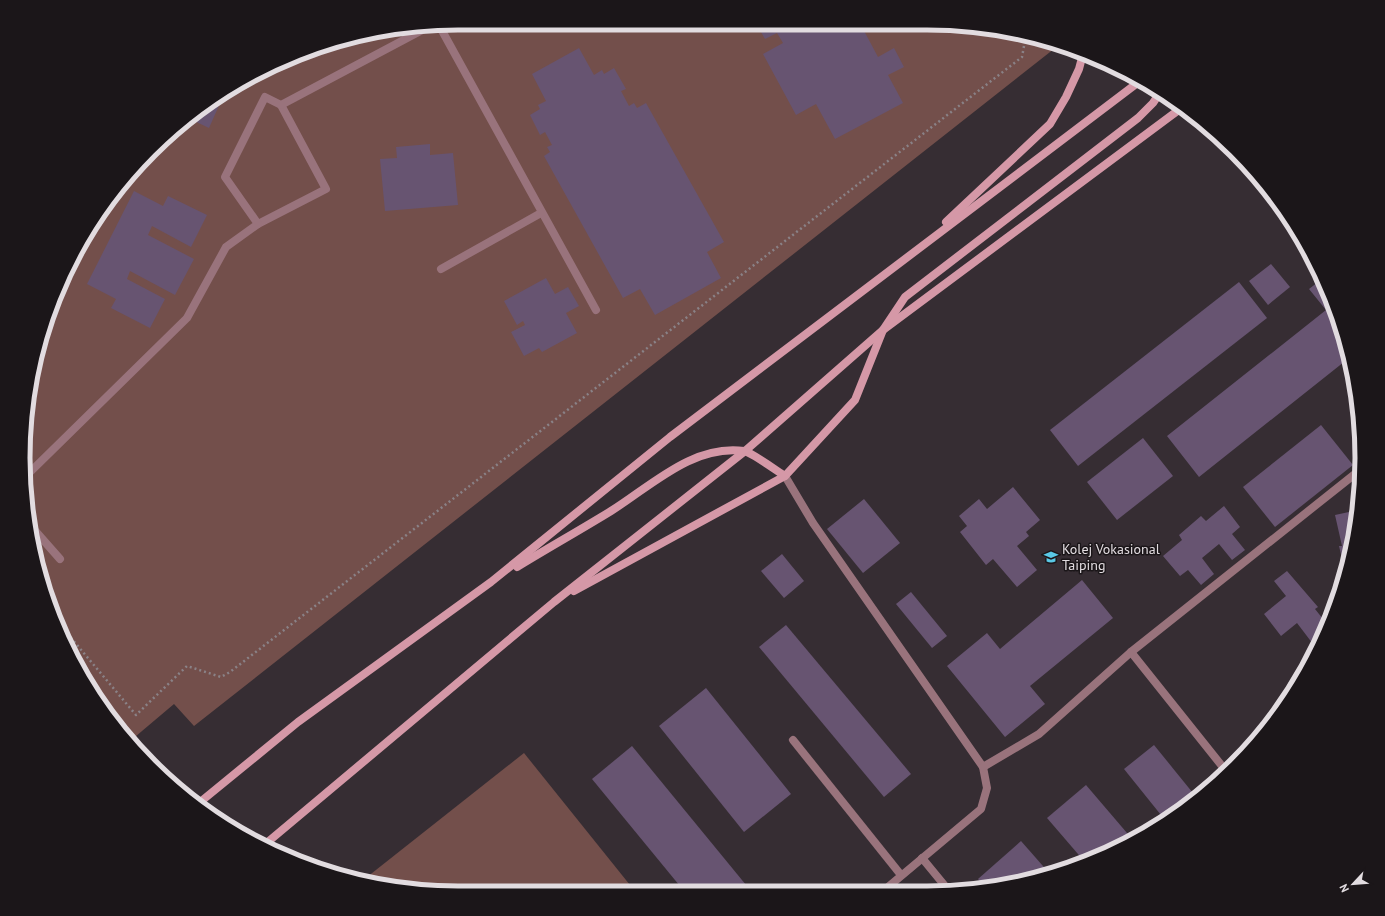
<svg xmlns="http://www.w3.org/2000/svg" width="1385" height="916" viewBox="0 0 1385 916" font-family="'PT Sans',sans-serif">
  <rect width="100%" height="100%" fill="#362d33"/>
  <!-- green -->
  <g fill="#734f4b">
    <path d="M401 27H984L1040 38 1059 45 194 726 174 704 129 742 81 676 38 570 24 487V429L38 346 56 292 113 193 171 131 216 96 318 46Z"/>
    <path d="M524 753 634 890 401 889 362 881Z"/>
  </g>
  <!-- building -->
  <g fill="#675471">
    <path d="M758 27H862L878 57 894 48 904 67 888 75 903 103 835 139 816 104 796 115 763 54 783 43 777 33 765 39Z"/>
    <path d="M579 48 594 75 602 70 604 74 614 68 626 89 621 91 629 106 634 103 637 108 646 103 724 242 707 252 721 278 655 315 640 289 623 298 544 156 550 152 547 147 552 145 545 132 540 135 530 115 540 109 538 105 546 101 532 74Z"/>
    <path d="M225 92 209 128 188 118 216 96Z"/>
    <path d="M430 144V155L453 153 458 205 385 211 380 159 397 158 396 147Z"/>
    <path d="M134 191 163 206 168 196 207 215 191 247 152 226 148 235 194 259 175 295 130 271 127 279 165 299 150 328 111 308 116 299 87 284Z"/>
    <path d="M1271 264 1290 287 1268 305 1249 281Z"/>
    <path d="M546 278 555 294 568 287 579 306 566 313 577 333 542 352 539 348 524 356 511 332 525 325 523 321 517 325 504 301Z"/>
    <path d="M1322 279 1347 346 1349 358 1199 477 1167 436 1326 310 1309 289Z"/>
    <path d="M1239 282 1267 318 1078 466 1050 430Z"/>
    <path d="M1321 425 1353 465 1275 527 1243 487Z"/>
    <path d="M1143 438 1173 476 1117 520 1087 482Z"/>
    <path d="M1013 487 1040 520 1026 532 1029 536 1017 546 1037 570 1017 587 993 559 986 565 960 532 967 526 959 516 979 499 987 509Z"/>
    <path d="M864 499 900 543 863 573 827 529Z"/>
    <path d="M1224 506 1240 527 1232 534 1245 550 1232 560 1219 544 1202 558 1214 574 1201 585 1188 570 1180 576 1163 556 1182 540 1179 535 1201 516 1206 521Z"/>
    <path d="M1358 510V515L1345 571 1339 546H1342L1335 515Z"/>
    <path d="M782 554 804 581 784 598 761 571Z"/>
    <path d="M1287 571 1318 607 1315 609 1327 624 1316 648 1297 623 1281 636 1264 614 1286 596 1274 581Z"/>
    <path d="M1082 580 1113 618 1030 686 1045 704 1005 737 947 666 987 633 1000 649Z"/>
    <path d="M911 592 947 636 932 648 896 604Z"/>
    <path d="M786 625 911 774 884 797 759 647Z"/>
    <path d="M706 688 791 794 744 832 659 726Z"/>
    <path d="M1154 745 1197 798 1165 820 1124 769Z"/>
    <path d="M632 746 751 891H684L592 779Z"/>
    <path d="M1086 785 1133 840 1119 848 1084 861 1047 818Z"/>
    <path d="M1021 841 1050 874 1039 878 985 887 978 879Z"/>
  </g>
  <g fill="none" stroke-linecap="round" stroke-linejoin="round">
    <!-- path -->
    <path stroke="#8a8287" stroke-width="2.5" stroke-dasharray="2 3" stroke-linecap="butt" d="M61 626 136 715 187 666 221 677 230 672 1022 57 1026 35"/>
    <!-- service -->
    <g stroke="#99737c" stroke-width="8">
      <path d="M440 27 596 310"/>
      <path d="M258 224 326 189 281 105"/>
      <path d="M441 269 541 213"/>
      <path d="M785 476 813 523 983 767 987 788 981 809 882 892"/>
      <path d="M24 478 187 318 226 247 258 224 225 177 265 97 281 105 428 27"/>
      <path d="M30 525 60 559"/>
      <path d="M1131 652 1226 771"/>
      <path d="M793 740 901 875"/>
      <path d="M983 767 1039 734 1131 652 1360 470"/>
      <path d="M922 858 950 892"/>
    </g>
    <!-- secondary -->
    <g stroke="#d598a7" stroke-width="8">
      <path d="M946 222 1050 124 1066 97 1079 69 1083 54"/>
      <path d="M517 567C548 548 580 530 611 511 651 486 693 444 744 451 751 452 777 471 785 476"/>
      <path d="M574 591 785 476 855 400 883 330 905 297 1138 118 1153 103 1159 94"/>
      <path d="M199 803 298 722 491 582 670 437 1140 81"/>
      <path d="M263 846 554 602 745 451 883 330 1180 109"/>
    </g>
  </g>
  <!-- icons -->
  <defs>
    <symbol id="school-bare" viewBox="-9 -9 18 18"><path d="M0-5L7-2L0 1L-7-2ZM-4 1L0 2.5L4 1V4Q0 6-4 4Z" fill="#5ac8e6" stroke="#1b1619" stroke-width="2.5" paint-order="stroke"/></symbol>
  </defs>
  <g fill-rule="evenodd">
    <use href="#school-bare" x="1041" y="547" width="20" height="20"/>
  </g>
  <g text-anchor="middle" stroke-width="3" stroke-linejoin="round" paint-order="stroke">
    <!-- poi labels -->
    <g font-size="14" fill="#e2dce0" stroke="#1b1619" text-anchor="start">
      <text x="1062" y="554">Kolej Vokasional<tspan x="1062" dy="16">Taiping</tspan></text>
    </g>
  </g>
  <!-- crop -->
  <path d="M0 0H1385V916H0ZM458 30H927A428 428 0 0 1 1355 458V458A428 428 0 0 1 927 886H458A428 428 0 0 1 30 458V458A428 428 0 0 1 458 30Z" fill="#1b1619" fill-rule="evenodd"/>
  <path fill="none" stroke="#e2dce0" stroke-width="5" d="M458 30H927A428 428 0 0 1 1355 458V458A428 428 0 0 1 927 886H458A428 428 0 0 1 30 458V458A428 428 0 0 1 458 30Z"/>
  <!-- north arrow -->
  <g transform="translate(1353 884) rotate(244)" stroke="#1b1619" stroke-width="3" paint-order="stroke">
  <path d="M0-3L7 15L0 10L-7 15Z" fill="#e2dce0"/>
  <text y="-6" font-size="11" font-weight="bold" text-anchor="middle" fill="#e2dce0">N</text>
  </g>
</svg>
